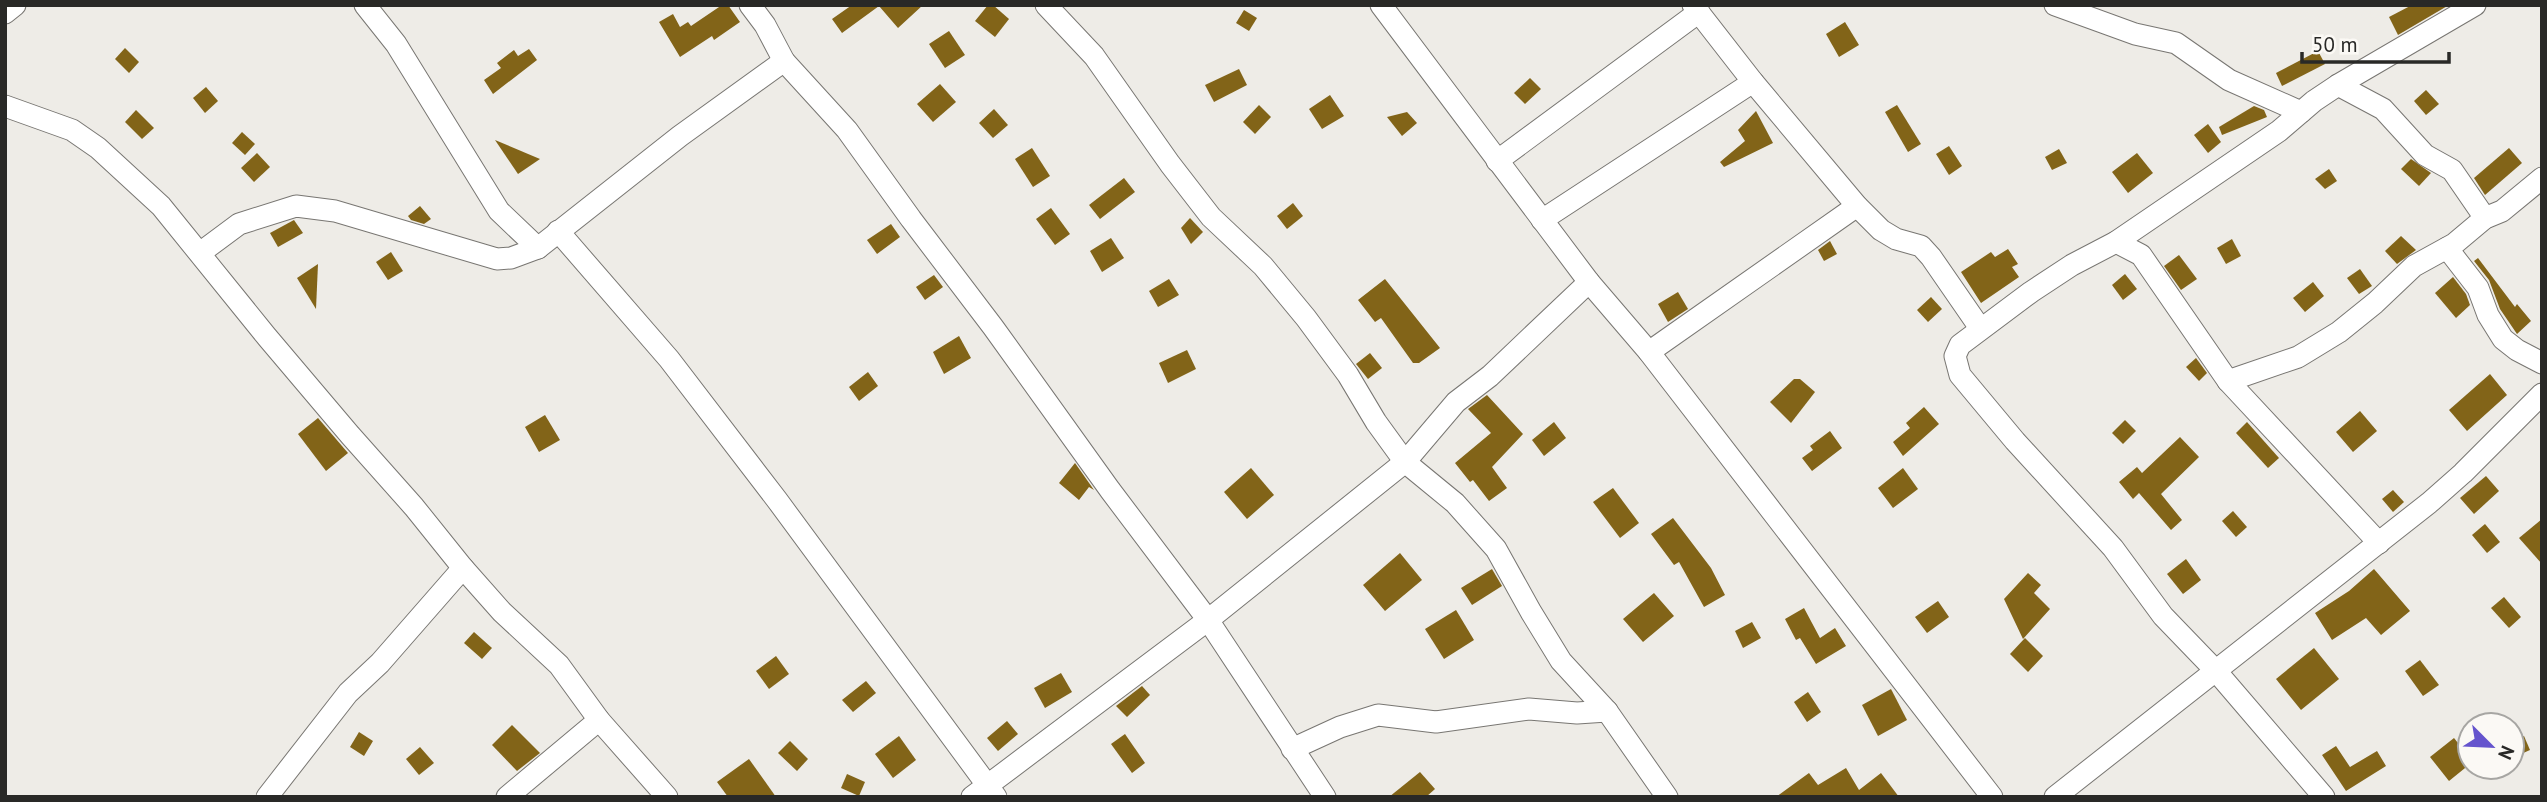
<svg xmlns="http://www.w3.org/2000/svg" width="2547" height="802" viewBox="0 0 2547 802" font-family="'PT Sans',sans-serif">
  <rect width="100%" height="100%" fill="#eeece7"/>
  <!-- building -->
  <g fill="#826418">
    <path d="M722 5H728L740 22 714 40 712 36 680 57 659 22 673 14 680 27 688 22 691 26Z"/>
    <path d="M852 5H923L898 28 879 6 842 33 832 19Z"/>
    <path d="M988 5H993L1009 19 995 37 975 21Z"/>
    <path d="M2412 5H2449L2398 35 2389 17Z"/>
    <path d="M1244 10 1257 18 1249 31 1236 23Z"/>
    <path d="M1845 22 1859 45 1839 57 1826 34Z"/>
    <path d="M949 31 965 55 945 68 929 44Z"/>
    <path d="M125 48 139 62 129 73 115 59Z"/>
    <path d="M529 49 537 60 493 94 484 80 501 68 497 63 514 50 518 56Z"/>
    <path d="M2318 51 2325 64 2282 86 2276 73Z"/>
    <path d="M1239 69 1247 85 1214 102 1205 85Z"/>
    <path d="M1530 78 1541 89 1525 104 1514 93Z"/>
    <path d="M940 84 956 102 933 122 917 104Z"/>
    <path d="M206 87 218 101 205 113 193 98Z"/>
    <path d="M2426 90 2439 104 2426 115 2414 101Z"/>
    <path d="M1330 95 1344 116 1322 129 1309 109Z"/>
    <path d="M1259 105 1271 117 1255 134 1243 122Z"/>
    <path d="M1897 105 1921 144 1908 152 1885 112Z"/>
    <path d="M2254 106 2264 110 2267 117 2222 135 2219 127Z"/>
    <path d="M994 109 1008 125 993 138 979 123Z"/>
    <path d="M136 110 154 128 142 139 125 122Z"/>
    <path d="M1756 111 1773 143 1724 167 1720 162 1745 141 1738 130Z"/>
    <path d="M1407 112 1417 123 1402 136 1387 117Z"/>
    <path d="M2208 124 2221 142 2208 153 2194 135Z"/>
    <path d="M242 132 255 144 245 155 232 143Z"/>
    <path d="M495 140 540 159 518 174Z"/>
    <path d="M1949 146 1962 166 1949 175 1936 154Z"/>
    <path d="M1032 148 1050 176 1033 187 1015 159Z"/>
    <path d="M2509 148 2522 163 2485 195 2474 178Z"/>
    <path d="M2059 149 2067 163 2052 170 2045 157Z"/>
    <path d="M257 153 270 167 254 182 241 168Z"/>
    <path d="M2137 153 2153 173 2128 193 2112 172Z"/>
    <path d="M2411 159 2431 173 2419 186 2401 169Z"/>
    <path d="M2329 169 2337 181 2325 189 2315 179Z"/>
    <path d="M1124 178 1135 192 1100 219 1089 205Z"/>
    <path d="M1293 203 1303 216 1287 229 1277 216Z"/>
    <path d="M420 206 431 219 424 224 411 220 408 216Z"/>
    <path d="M1051 208 1070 234 1055 245 1036 219Z"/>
    <path d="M1190 218 1203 232 1191 244 1181 228Z"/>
    <path d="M294 220 303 233 278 247 270 233Z"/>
    <path d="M891 224 900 237 877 254 867 240Z"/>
    <path d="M2401 236 2416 250 2397 264 2385 251Z"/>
    <path d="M1111 238 1124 258 1102 272 1090 251Z"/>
    <path d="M2232 239 2241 256 2226 264 2217 248Z"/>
    <path d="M1830 241 1837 254 1824 261 1818 250Z"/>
    <path d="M2008 249 2018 264 2012 267 2019 277 1981 303 1961 272 1991 252 1995 257Z"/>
    <path d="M391 252 403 271 388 280 376 262Z"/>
    <path d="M2179 255 2197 279 2181 290 2164 266Z"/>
    <path d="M2478 258 2515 307 2517 304 2531 321 2517 334 2500 309 2489 280 2474 261Z"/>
    <path d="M318 264 316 309 297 278Z"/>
    <path d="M2360 269 2372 286 2359 294 2347 278Z"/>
    <path d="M2125 274 2137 289 2123 300 2112 285Z"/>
    <path d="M934 275 943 287 925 300 916 287Z"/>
    <path d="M2453 277 2466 294 2470 305 2456 318 2435 293Z"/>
    <path d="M1169 279 1179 295 1158 307 1149 291Z"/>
    <path d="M1385 279 1440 348 1419 363H1413L1381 318 1375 322 1358 300Z"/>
    <path d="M2313 282 2324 296 2305 312 2293 298Z"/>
    <path d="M1678 292 1688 309 1668 322 1658 304Z"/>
    <path d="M1931 297 1942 309 1928 322 1917 310Z"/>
    <path d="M959 336 971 358 944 374 933 352Z"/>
    <path d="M1187 350 1196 369 1168 383 1159 363Z"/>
    <path d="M1370 353 1382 368 1368 379 1356 364Z"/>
    <path d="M2196 358 2207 373 2199 381 2186 367Z"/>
    <path d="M868 372 878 386 859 401 849 387Z"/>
    <path d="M2490 374 2507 395 2467 431 2449 410Z"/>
    <path d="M1794 379H1800L1815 392 1791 423 1770 402Z"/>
    <path d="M1487 395 1523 434 1492 467 1507 488 1489 501 1473 480 1470 482 1455 463 1491 433 1468 409Z"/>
    <path d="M1924 407 1939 424 1903 456 1893 442 1910 428 1906 423Z"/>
    <path d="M2360 411 2377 431 2353 452 2336 432Z"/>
    <path d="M545 415 560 440 539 452 525 427Z"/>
    <path d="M318 418 348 453 326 471 298 434Z"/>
    <path d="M2125 420 2136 431 2123 444 2112 433Z"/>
    <path d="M1554 422 1566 438 1544 456 1532 440Z"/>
    <path d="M2247 422 2279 458 2268 468 2236 433Z"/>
    <path d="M1830 431 1842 448 1812 471 1802 458 1813 450 1810 446Z"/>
    <path d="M2180 437 2199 457 2161 494 2182 520 2171 530 2139 493 2133 499 2119 482 2137 467 2142 473Z"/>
    <path d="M1075 463 1094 490 1089 487 1079 500 1059 483Z"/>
    <path d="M1251 468 1274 495 1247 519 1224 492Z"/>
    <path d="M1903 468 1918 489 1893 508 1878 488Z"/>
    <path d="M2486 476 2499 491 2474 514 2460 498Z"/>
    <path d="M1613 488 1639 523 1620 538 1593 502Z"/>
    <path d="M2393 490 2404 502 2393 512 2382 499Z"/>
    <path d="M2233 511 2247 527 2236 537 2222 521Z"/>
    <path d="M1673 518 1711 568 1725 595 1704 607 1679 562 1674 565 1651 534Z"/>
    <path d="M2542 519V564L2519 538Z"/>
    <path d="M2485 524 2500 542 2487 553 2472 535Z"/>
    <path d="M1400 553 1422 580 1385 611 1363 585Z"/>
    <path d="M2186 559 2201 580 2183 594 2167 574Z"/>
    <path d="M1492 569 1502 586 1472 605 1461 588Z"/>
    <path d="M2374 569 2410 611 2381 635 2366 618 2332 640 2315 613 2349 591Z"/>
    <path d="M2028 573 2041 585 2034 593 2050 609 2023 639 2004 599Z"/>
    <path d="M1654 593 1674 616 1643 642 1623 619Z"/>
    <path d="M2504 597 2521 617 2509 628 2491 608Z"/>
    <path d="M1938 601 1949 617 1927 633 1915 617Z"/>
    <path d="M1804 608 1820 638 1835 628 1846 646 1816 664 1800 638 1796 640 1785 619Z"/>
    <path d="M1456 610 1474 640 1444 659 1425 629Z"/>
    <path d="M1752 622 1761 638 1743 648 1735 631Z"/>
    <path d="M474 632 492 648 482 659 464 643Z"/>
    <path d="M2025 638 2043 656 2028 672 2010 654Z"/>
    <path d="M2314 648 2339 679 2301 710 2276 679Z"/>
    <path d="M776 656 789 674 769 689 756 671Z"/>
    <path d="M2420 660 2439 685 2423 696 2405 671Z"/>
    <path d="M1061 673 1072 692 1045 708 1034 688Z"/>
    <path d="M866 681 876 693 853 712 842 700Z"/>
    <path d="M1142 686 1150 695 1127 717 1116 706Z"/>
    <path d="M1891 689 1907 720 1878 736 1862 705Z"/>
    <path d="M1808 692 1821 712 1807 722 1794 702Z"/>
    <path d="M1007 721 1018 734 998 751 987 738Z"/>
    <path d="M512 725 540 753 517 771 492 745Z"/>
    <path d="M359 732 373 741 364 756 350 747Z"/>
    <path d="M1125 734 1145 763 1132 773 1111 744Z"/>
    <path d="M899 736 916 760 893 778 875 754Z"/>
    <path d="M2524 736 2530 750 2512 758V742Z"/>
    <path d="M2454 738 2470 758V764L2449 781 2430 757Z"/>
    <path d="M790 741 808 759 797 771 778 753Z"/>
    <path d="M2336 746 2350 767 2377 751 2386 766 2346 791 2322 755Z"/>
    <path d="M420 747 434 763 419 775 406 759Z"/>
    <path d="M749 759 764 780 776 797H728L717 782Z"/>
    <path d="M1846 768 1859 790 1881 773 1899 797H1776L1809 773 1818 785Z"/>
    <path d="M1420 772 1435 789 1426 797H1389Z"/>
    <path d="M847 774 865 782 859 796 841 788Z"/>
  </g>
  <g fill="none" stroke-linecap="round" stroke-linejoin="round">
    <defs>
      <g id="minor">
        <path d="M365 5 396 44 499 211 538 248"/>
        <path d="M750 5 765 25 784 61 847 130 911 219 993 327 1110 490 1208 620 1325 797"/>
        <path d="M1046 5 1094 56 1170 164 1211 217 1263 266 1306 318 1348 375 1376 422 1405 462 1455 503 1496 549 1531 612 1561 661 1607 711 1667 797"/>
        <path d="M1381 5 1589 282 1649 352 1992 797"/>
        <path d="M1693 5 1753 82 1857 206 1881 230 1896 239 1921 246 1931 257 1980 328"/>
        <path d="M2055 5 2135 34 2176 43 2229 80 2301 112"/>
        <path d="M5 13 15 5"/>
        <path d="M2338 85 2383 109 2425 155 2452 170 2485 218"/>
        <path d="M5 106 72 130 98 148 161 206 267 337 350 435 414 507 463 568 502 612 559 665 599 720 667 797"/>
        <path d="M1497 161 1699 12"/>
        <path d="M1542 220 1753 82"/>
        <path d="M558 231 669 359 777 500 996 797"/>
        <path d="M2116 242 2141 255 2228 381 2379 543"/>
        <path d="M2447 248 2478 288 2488 315 2503 339 2517 350 2542 363"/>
        <path d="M200 253 239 224 296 206 335 211 497 259 511 258 538 248 680 136 784 61"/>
        <path d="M1649 352 1857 206"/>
        <path d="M2228 381 2298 357 2339 332 2375 303 2414 266 2454 244 2485 218 2502 211 2542 178"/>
        <path d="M1292 749 1340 727 1378 715 1436 722 1529 709 1577 713 1607 711"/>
        <path d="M267 797 348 693 380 663 463 568"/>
        <path d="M507 797 599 720"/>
        <path d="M972 797 1208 620 1405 462 1456 402 1490 376 1589 282"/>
        <path d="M2055 797 2429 503 2463 473 2542 394"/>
        <path d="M2324 797 2216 671 2163 616 2113 548 2015 441 1960 375 1955 356 1960 345 2031 292 2072 265 2116 242 2279 131 2314 101 2338 85 2475 5"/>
      </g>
    </defs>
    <!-- minor casing -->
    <use href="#minor" stroke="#787672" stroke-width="23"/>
    <!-- minor -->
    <use href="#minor" stroke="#fff" stroke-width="21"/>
  </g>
  <!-- border -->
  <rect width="2547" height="802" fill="none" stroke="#292927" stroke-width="14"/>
  <!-- north arrow -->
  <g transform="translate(2491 746) rotate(114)"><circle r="33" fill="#fbf9f5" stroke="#a7a6a3" stroke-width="2"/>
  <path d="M0-5L12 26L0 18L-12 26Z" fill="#6554cd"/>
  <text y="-10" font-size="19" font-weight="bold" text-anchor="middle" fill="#292927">N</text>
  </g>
  <!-- scale -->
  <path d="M2302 52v10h147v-10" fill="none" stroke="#292927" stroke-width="3.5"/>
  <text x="2312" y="52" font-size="21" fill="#292927" stroke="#fbf9f5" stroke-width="5" paint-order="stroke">50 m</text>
</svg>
